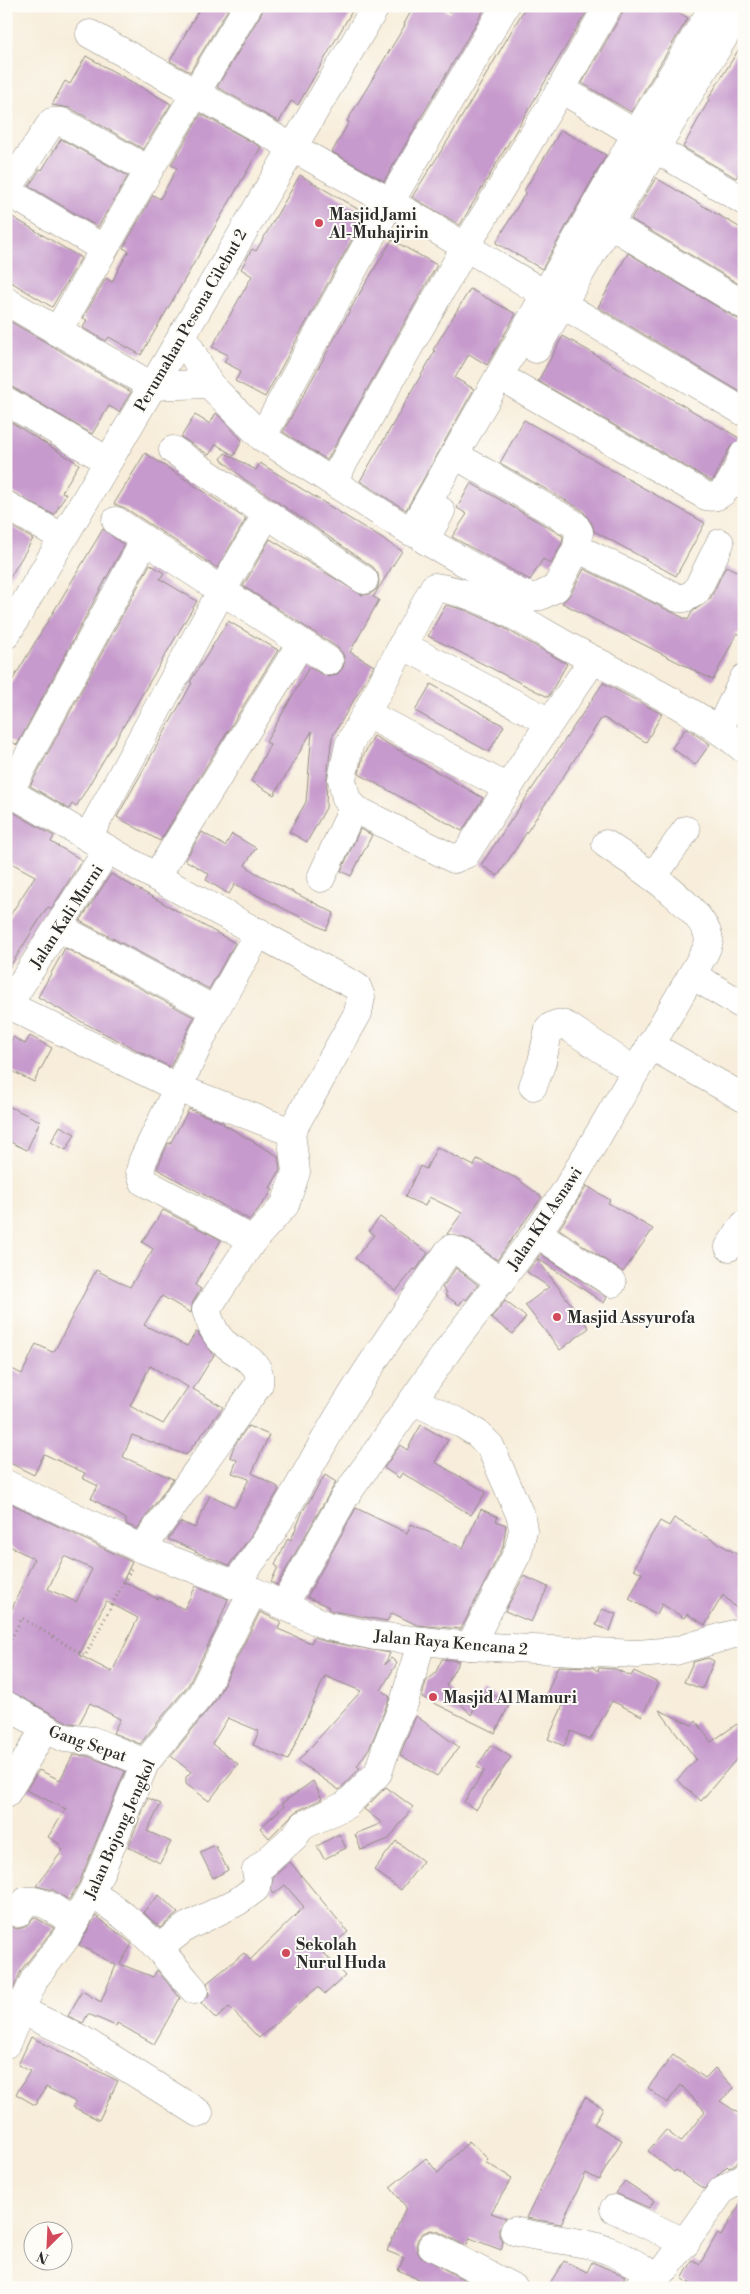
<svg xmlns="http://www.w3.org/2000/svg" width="750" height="2294" viewBox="0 0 750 2294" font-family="'Libre Bodoni',serif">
  <rect width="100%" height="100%" fill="#fdfcf7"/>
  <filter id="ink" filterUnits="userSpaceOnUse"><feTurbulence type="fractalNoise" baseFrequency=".02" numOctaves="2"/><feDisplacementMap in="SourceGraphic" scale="10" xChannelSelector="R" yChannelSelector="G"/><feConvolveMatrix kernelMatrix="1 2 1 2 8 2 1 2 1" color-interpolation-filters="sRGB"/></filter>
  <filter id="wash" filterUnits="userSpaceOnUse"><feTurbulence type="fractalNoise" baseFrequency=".0096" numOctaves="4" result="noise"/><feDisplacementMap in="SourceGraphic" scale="20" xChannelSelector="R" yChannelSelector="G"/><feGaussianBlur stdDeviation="1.12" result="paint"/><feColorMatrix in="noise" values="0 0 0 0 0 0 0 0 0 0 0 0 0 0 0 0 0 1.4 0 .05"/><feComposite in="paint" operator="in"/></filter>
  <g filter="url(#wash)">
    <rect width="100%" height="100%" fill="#f7edda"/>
    <g id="blocks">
      <!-- building -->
      <g fill="#c69acc" fill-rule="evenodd">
        <path d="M201 6H230L190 72 170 61Z"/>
        <path d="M264 6H355L298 105 291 101 279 122 217 87 261 14Z"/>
        <path d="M414 6H439L450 13 454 6H486L384 181 332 152 349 122 347 121 405 25 404 24Z"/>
        <path d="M526 6H590L460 225 412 197 450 137Z"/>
        <path d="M624 6H668L688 18 631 112 582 83 622 14Z"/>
        <path d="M744 41V165L736 178 683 147 709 100 708 99Z"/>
        <path d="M86 56 171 104 143 149 70 108 52 105 65 81 70 84Z"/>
        <path d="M201 114 261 147 141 355 109 337 106 341 83 328 87 320 83 318 106 278 112 282 120 266 129 251 123 248 153 195 160 199 177 168 171 165Z"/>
        <path d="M561 130 606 155 542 269 496 243 526 192 524 191Z"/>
        <path d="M61 139 128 176 98 227 29 186 40 169 42 170Z"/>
        <path d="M300 175 366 214 265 397 235 381 241 371 224 362 228 355 212 347 252 276 241 269 252 249 256 251Z"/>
        <path d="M656 178 744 230V287L631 219Z"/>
        <path d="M6 213 81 258 52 307 6 279Z"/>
        <path d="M392 240 437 265 327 460 283 432 355 301Z"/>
        <path d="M628 253 736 318 744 321V394L598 307Z"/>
        <path d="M470 289 516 314 487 365 469 354 455 378 474 389 406 510 360 481 416 384 435 351 433 350Z"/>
        <path d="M6 319 131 392 119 412 109 406 92 434 14 388 6 385Z"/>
        <path d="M563 336 741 439 730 447 714 479 711 481 538 381Z"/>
        <path d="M216 413 242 440 234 456 216 444 209 455 181 437 195 415 210 424Z"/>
        <path d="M6 419 79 464 62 492 66 494 54 515 6 489Z"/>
        <path d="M524 420 705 523 676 576 594 531 592 524 582 510 500 463Z"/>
        <path d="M145 453 246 519 217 568 125 508 114 504Z"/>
        <path d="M225 453 256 470 260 463 402 551 373 597 379 600 350 652 374 666 332 737 327 776 326 808 307 842 289 832 306 802 312 731 274 795 251 781 270 744 266 742 309 667 328 677 336 675 342 669 345 662 343 654 338 648 243 586 270 539 362 595 370 594 377 589 379 582 378 574 373 567 244 479 221 459Z"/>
        <path d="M471 483 563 536 562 543 551 564 543 559 530 580 452 537 467 514 457 508Z"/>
        <path d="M6 523 33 539 6 584Z"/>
        <path d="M103 529 124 545 17 745 6 738V691Z"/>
        <path d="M150 564 164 573 160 579 197 601 76 807 72 804 69 809 30 786Z"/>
        <path d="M726 566 744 575V636L737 633 713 680 562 603 570 595 584 569 688 620 692 612 710 599Z"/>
        <path d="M446 605 465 610 497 624 567 664 548 697 428 636Z"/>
        <path d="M228 621 278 650 160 841 117 817 192 683 190 682Z"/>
        <path d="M603 683 662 714 646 742 604 718 601 719 498 876 481 865Z"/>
        <path d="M431 684 504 726 489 752 415 711Z"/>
        <path d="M686 728 710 744 695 765 672 748Z"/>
        <path d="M374 736 483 798 462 831 359 774 363 756Z"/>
        <path d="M6 808 54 836 51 842 82 860 51 909 49 907 46 909 6 973V922L35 876 6 860Z"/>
        <path d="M360 829 372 835 351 876 341 871Z"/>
        <path d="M202 832 225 846 232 834 256 848 245 865 254 872 334 913 326 930 235 884 229 894 206 880 209 874 185 860Z"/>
        <path d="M111 874 235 943 209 989 80 921Z"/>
        <path d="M65 948 194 1017 170 1067 84 1023 38 997Z"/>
        <path d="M30 1036 52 1048 34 1082 6 1068V1050L13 1037 25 1044Z"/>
        <path d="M6 1105 40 1121 27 1150 6 1140Z"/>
        <path d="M189 1109 224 1123 223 1124 278 1156 280 1170 270 1188 273 1190 250 1220 157 1169 168 1143 170 1144Z"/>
        <path d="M60 1126 75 1134 66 1150 51 1142Z"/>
        <path d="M437 1147 474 1166 477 1159 516 1178 542 1197 497 1260 467 1239 447 1234 462 1213 429 1197 425 1206 405 1197 420 1166 426 1169Z"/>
        <path d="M587 1186 610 1200 608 1203 653 1229 623 1272 559 1229Z"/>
        <path d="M163 1210 221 1240 195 1285 201 1289 193 1302 191 1313 162 1296 144 1325 187 1346 196 1332 198 1333 214 1355 193 1389 223 1407 186 1455 132 1435 123 1457 173 1479 137 1529 126 1524V1519L91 1498 98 1486 82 1478 85 1473 44 1454 34 1475 6 1461V1366L22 1374 36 1344 52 1352 55 1350 96 1270 130 1287 153 1249 142 1242ZM150 1366 188 1387 163 1424 130 1406Z"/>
        <path d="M380 1217 428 1253 416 1270 414 1269 396 1291 355 1258 374 1235 369 1231Z"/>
        <path d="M541 1254 607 1297 604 1303 537 1258Z"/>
        <path d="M537 1259 589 1328 560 1350 525 1305 549 1287 527 1272Z"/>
        <path d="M456 1268 478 1285 466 1300 464 1298 459 1305 445 1295 447 1292 442 1288Z"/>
        <path d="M505 1301 526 1317 513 1334 491 1318Z"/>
        <path d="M421 1425 448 1440 435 1462 486 1492 471 1515 402 1473 399 1478 384 1468 400 1445 407 1450Z"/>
        <path d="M248 1426 269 1435 252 1473 278 1487V1491L251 1536 229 1565 195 1552 196 1551 168 1539 181 1522 195 1528 210 1495 235 1507 249 1479 232 1473 237 1460 230 1457 234 1446Z"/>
        <path d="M325 1475 336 1482 277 1585 271 1582 278 1567 275 1565 288 1538 291 1540 303 1511Z"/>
        <path d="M6 1501 132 1562 123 1581 158 1599 159 1597 184 1609 196 1586 228 1599 218 1625 189 1684 140 1744 113 1733 120 1719 90 1703 79 1724 69 1723 6 1689V1622L34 1559 6 1544ZM64 1556 92 1569 76 1602 48 1589ZM106 1601 138 1618 112 1672 79 1655Z"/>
        <path d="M356 1508 407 1533 411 1524 463 1548 481 1509 498 1517 496 1521 506 1525 503 1547 461 1629 417 1625 392 1613 387 1621 332 1611 328 1609 329 1607 307 1597Z"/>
        <path d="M674 1518 744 1558V1616L723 1595 705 1625 687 1614 684 1618 662 1604 657 1614 629 1599 642 1573 634 1569 648 1541 660 1521 669 1526Z"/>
        <path d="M524 1576 548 1587 531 1622 505 1611Z"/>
        <path d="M602 1609 616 1614 610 1631 596 1625Z"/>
        <path d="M260 1612 281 1622 278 1629 311 1643 314 1637 324 1641 390 1653 385 1665 391 1658 397 1663 381 1690 390 1697 370 1747 357 1766 360 1768 339 1790 298 1761 361 1691 325 1676 288 1760 253 1745 259 1731 228 1718 212 1744 238 1764 209 1801 186 1784V1777L191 1772 171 1756 216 1700Z"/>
        <path d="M708 1658 714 1661 702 1689 684 1682 693 1662Z"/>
        <path d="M442 1659 459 1661 446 1686 471 1715 483 1690 510 1703 495 1733 422 1697 426 1681 435 1674Z"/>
        <path d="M558 1666 592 1667 598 1671 599 1668 615 1669 631 1676 634 1671 658 1683 642 1716 612 1701 590 1740 571 1731 564 1746 548 1739 563 1705 545 1698Z"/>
        <path d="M659 1710 692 1725 696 1721 711 1742 737 1724 744 1734V1750L701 1801 677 1780 696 1759Z"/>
        <path d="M416 1716 459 1747 437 1776 400 1755Z"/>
        <path d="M491 1745 511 1757 476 1810 464 1802 484 1771 477 1767Z"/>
        <path d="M73 1755 88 1756 125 1771 79 1883 69 1900 53 1890 36 1886 63 1850 60 1848 61 1845 48 1837 66 1809 26 1790 39 1770 60 1780Z"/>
        <path d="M313 1781 322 1799 295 1812 269 1838 260 1828 284 1806 282 1803Z"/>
        <path d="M386 1787 413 1807 389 1839 361 1850 355 1834 382 1823 364 1809Z"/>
        <path d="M148 1798 161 1804 147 1831 171 1842 160 1863 128 1847Z"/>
        <path d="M339 1834 346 1848 324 1859 317 1846Z"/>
        <path d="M396 1841 423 1861 401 1890 374 1870Z"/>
        <path d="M215 1845 228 1870 213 1878 200 1852Z"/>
        <path d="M290 1862 348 1932 323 1952 345 1976 325 1994 318 1987 259 2038 229 2007 216 2019 201 2003 209 1995 207 1983 244 1953 250 1960 304 1907 285 1885 274 1894 271 1890 273 1877Z"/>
        <path d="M159 1895 178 1913 160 1928 143 1912Z"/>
        <path d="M96 1916 132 1944 120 1964 153 1977 157 1970 180 1998 154 2044 117 2023 116 2026 88 2014 83 2023 68 2016 82 1991 101 2002 116 1965 79 1945Z"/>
        <path d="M34 1917 54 1928 22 1969 13 1989 6 1988V1931L9 1926 17 1929 25 1927Z"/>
        <path d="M31 2037 118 2081 99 2120 73 2107 76 2102 46 2087 35 2105 16 2094 30 2071 18 2065Z"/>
        <path d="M673 2055 705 2078 715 2068 734 2088 720 2101 744 2117V2158L729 2168 727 2166 704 2189 676 2170 674 2172 648 2151 666 2130 681 2142 705 2111 681 2085 667 2103 648 2088Z"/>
        <path d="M585 2097 603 2108 594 2124 622 2140 599 2180 586 2173 561 2224 526 2218Z"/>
        <path d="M469 2141 488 2159 485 2162 512 2178 491 2213 506 2218 499 2228V2236L503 2242 501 2250 470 2238 466 2246 439 2232 431 2230 423 2233 418 2239 416 2246 419 2255 479 2288H438L398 2270 404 2258 387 2251 406 2207 390 2187 426 2158 438 2173Z"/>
        <path d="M625 2181 654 2201 649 2208 615 2193Z"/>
        <path d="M744 2197V2288H698L682 2279 693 2260 700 2264 717 2234 721 2236Z"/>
        <path d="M564 2261 587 2272 592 2262 625 2276 619 2288H547Z"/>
      </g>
    </g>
  </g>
  <g filter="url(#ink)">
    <use href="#blocks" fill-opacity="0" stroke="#918c82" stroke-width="1"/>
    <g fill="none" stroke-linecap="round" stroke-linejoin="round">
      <defs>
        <g id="minor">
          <path d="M90 34 390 202 744 412"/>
          <path d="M561 89 636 134"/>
          <path d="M656 149 744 201"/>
          <path d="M609 224 744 305"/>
          <path d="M104 249 12 194 10 187 13 181 52 122H62L149 170"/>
          <path d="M6 301 152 386 209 384"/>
          <path d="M57 332 149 170 248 6"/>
          <path d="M182 334 209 384 262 437 411 532 636 134 714 6"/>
          <path d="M536 349 609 224 743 6"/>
          <path d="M515 385 706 496C728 502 736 469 744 454"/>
          <path d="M6 401 108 461"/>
          <path d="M262 437 390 202 505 6"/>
          <path d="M173 450 364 580"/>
          <path d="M469 463 574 524 579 532 577 548 678 598H685L696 592 720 543"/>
          <path d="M333 481 466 246 561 89 608 6"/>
          <path d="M6 505 63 538"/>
          <path d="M441 511 425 540 519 593 531 597 540 596 556 588 577 548"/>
          <path d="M116 521 329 661"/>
          <path d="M6 635 376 6"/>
          <path d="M402 645 550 722"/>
          <path d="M367 714 508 788"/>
          <path d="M719 730 744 678"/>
          <path d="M6 790 156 877 357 987 361 997 358 1013 291 1132 296 1172 285 1205 253 1240 206 1310C210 1321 213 1332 222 1341 236 1356 263 1358 259 1384L142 1549"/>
          <path d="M9 792 145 540"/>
          <path d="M353 808 454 859 466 854 550 722 593 660"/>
          <path d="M88 837 222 590 267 514"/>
          <path d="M156 877 301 643"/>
          <path d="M653 877 686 830"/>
          <path d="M321 878 353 808 346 798 342 779 349 745 434 587C484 593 526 623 569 647 628 679 692 707 744 749"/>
          <path d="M60 928 215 1010"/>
          <path d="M692 975 744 1006"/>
          <path d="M8 1005 178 1088 291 1132"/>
          <path d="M6 1008 108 849"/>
          <path d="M650 1045 744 1098"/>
          <path d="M533 1086 542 1062 549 1028C558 1022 561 1022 570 1028L635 1071"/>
          <path d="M537 1233 612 1283"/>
          <path d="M253 1240 144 1182 140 1171 143 1160 215 1010 259 932"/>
          <path d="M729 1247 744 1225"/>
          <path d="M414 1401 462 1424 478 1434 490 1446 521 1517 523 1530 518 1552 470 1646"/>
          <path d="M6 1484 142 1549 253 1591 327 1626 376 1636 470 1646 637 1654 675 1651 744 1631"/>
          <path d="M233 1585C277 1534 306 1470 340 1414 374 1359 411 1304 448 1252L451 1249 461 1253 501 1282"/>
          <path d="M284 1605 344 1498 453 1343 537 1233 565 1192 704 954C706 950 709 944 709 940 706 908 631 862 606 844"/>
          <path d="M6 1705 56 1734 65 1738 93 1741 145 1763"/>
          <path d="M6 1794 45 1728"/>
          <path d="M91 1894C135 1918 163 1953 194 1990"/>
          <path d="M18 1913 26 1901C43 1898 62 1914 74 1924"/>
          <path d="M159 1948 186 1927 237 1902 255 1889 258 1880 256 1871 294 1837 302 1826 346 1805 378 1773 387 1745 404 1703 421 1642"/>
          <path d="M6 2003 81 2039 199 2113"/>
          <path d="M6 2044 35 1978 65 1939 93 1890 145 1763 202 1693 253 1591"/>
          <path d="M614 2209 686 2243"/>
          <path d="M514 2231C546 2240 581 2239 612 2252 627 2258 641 2268 656 2276"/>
          <path d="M432 2246 514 2288"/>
          <path d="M637 2288 666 2268 722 2190 744 2177"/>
        </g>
      </defs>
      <!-- minor casing -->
      <use href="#minor" stroke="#918c82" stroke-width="29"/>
      <!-- path -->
      <path stroke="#918c82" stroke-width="3" stroke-dasharray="1 4" stroke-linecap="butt" d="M6 1648 22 1618 85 1656 131 1569"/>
      <!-- minor -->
      <use href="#minor" stroke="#fff" stroke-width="28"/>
    </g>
  </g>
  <!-- markers -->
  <g fill="#d1495b" stroke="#fdfcf7" stroke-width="2">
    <circle cx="319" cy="223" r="5"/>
    <circle cx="557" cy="1317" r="5"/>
    <circle cx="433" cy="1697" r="5"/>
    <circle cx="286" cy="1953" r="5"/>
  </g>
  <g text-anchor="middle" stroke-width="4" stroke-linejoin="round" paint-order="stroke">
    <!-- poi labels -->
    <g font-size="16" font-weight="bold" fill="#2b2b2b" stroke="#fdfcf7" text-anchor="start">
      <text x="329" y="220">Masjid Jami<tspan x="329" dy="18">Al-Muhajirin</tspan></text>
      <text x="567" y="1323">Masjid Assyurofa</text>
      <text x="443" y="1703">Masjid Al Mamuri</text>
      <text x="296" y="1950">Sekolah<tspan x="296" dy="18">Nurul Huda</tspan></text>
    </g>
    <!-- street labels -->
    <g font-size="16" fill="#2b2b2b" stroke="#fdfcf7">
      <text transform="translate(190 320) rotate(-60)" y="6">Perumahan Pesona Cilebut 2</text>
      <text transform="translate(66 916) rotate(-57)" y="6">Jalan Kali Murni</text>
      <text transform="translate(544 1218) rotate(-56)" y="6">Jalan KH Asnawi</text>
      <text transform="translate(451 1642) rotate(5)" y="6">Jalan Raya Kencana 2</text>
      <text transform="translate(88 1743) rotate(19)" y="6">Gang Sepat</text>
      <text transform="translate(119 1829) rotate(-66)" y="6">Jalan Bojong Jengkol</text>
    </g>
  </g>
  <!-- margin -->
  <rect width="750" height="2294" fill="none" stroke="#fdfcf7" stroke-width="25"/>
  <!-- north arrow -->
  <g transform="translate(48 2246) rotate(204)"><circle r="24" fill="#fdfcf7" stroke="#a9a8a5"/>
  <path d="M0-4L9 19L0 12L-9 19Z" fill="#d1495b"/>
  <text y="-8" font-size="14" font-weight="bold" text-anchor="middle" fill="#2b2b2b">N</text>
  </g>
</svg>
